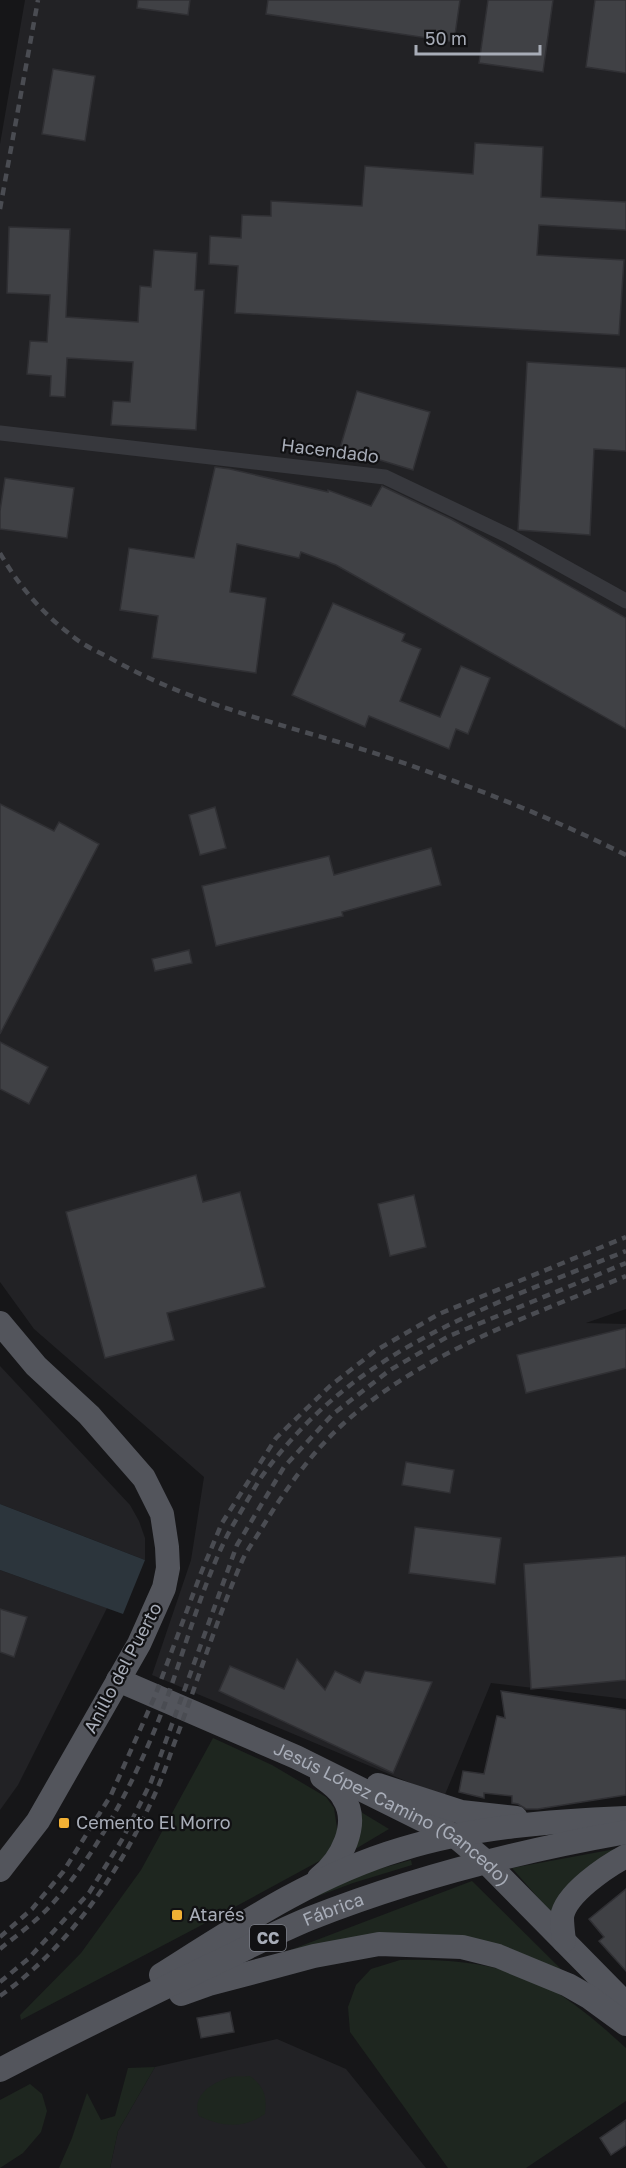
<svg xmlns="http://www.w3.org/2000/svg" width="626" height="2168" viewBox="0 0 626 2168" font-family="'Golos Text',sans-serif">
  <rect width="100%" height="100%" fill="#161618"/>
  <!-- built -->
  <g fill="#222225">
    <path d="M25 0H626V1309L586 1323 626 1324V1699L491 1683 444 1797 152 1675 191 1560 204 1477 34 1329 0 1282V144Z"/>
    <path d="M0 1366 130 1505 139 1521 145 1538V1560L0 1504Z"/>
    <path d="M0 1570 107 1608 18 1785 0 1810Z"/>
    <path d="M277 2039 346 2069 426 2168H110L118 2131 155 2067Z"/>
  </g>
  <!-- green -->
  <g fill="#1e261f">
    <path d="M213 1738 272 1765 326 1797 334 1808 338 1835 323 1859 198 1927 21 2020 20 2015 81 1953 141 1870Z"/>
    <path d="M356 1809 389 1829 352 1851Z"/>
    <path d="M626 1847 555 1917 512 1868Z"/>
    <path d="M411 1860 412 1865 353 1883 273 1913 354 1876Z"/>
    <path d="M472 1881 567 1975 491 1944 277 1955Z"/>
    <path d="M400 1960C449 1958 510 1964 553 1990 580 2007 603 2027 626 2048V2101L526 2168H448L350 2032 348 2007 356 1985 371 1969Z"/>
    <path d="M155 2067 118 2131 110 2168H59L72 2138 87 2093 101 2120 115 2116 128 2068Z"/>
    <path d="M250 2076C265 2087 267 2097 265 2114 243 2129 223 2127 199 2116 191 2096 212 2082 231 2077 237 2076 244 2077 250 2076Z"/>
    <path d="M30 2084 42 2094 47 2111 41 2132 23 2153 0 2168V2100Z"/>
  </g>
  <!-- water -->
  <path fill="#2c353c" d="M0 1504 145 1560 123 1614 0 1570Z"/>
  <!-- building -->
  <g fill="#404145" stroke="#303034" stroke-width="1.5">
    <path d="M138 0H190L188 15 137 8Z"/>
    <path d="M268 0H460L454 42 266 14Z"/>
    <path d="M488 0H553L543 72 479 63Z"/>
    <path d="M595 0H626V73L586 67Z"/>
    <path d="M53 69 95 76 85 141 42 134Z"/>
    <path d="M475 143 543 147 541 197 626 202V230L539 225 537 255 624 260 619 335 235 313 238 266 209 264 210 236 241 238 242 215 271 216V201L362 206 365 166 473 174Z"/>
    <path d="M9 227 70 229 66 317 138 322 140 286 151 287 154 250 197 253 195 290H204L196 430 111 425 113 401 130 402 133 362 67 358 65 397 50 396 51 376 27 374 30 341 47 342 50 295 7 293Z"/>
    <path d="M527 362 626 368V451L594 449 590 535 518 530Z"/>
    <path d="M357 391 430 412 413 470 340 448Z"/>
    <path d="M215 467 230 469 328 492V490L371 506 382 486 451 519 626 618V729L336 565 301 552 299 558 237 544 230 592 266 598 256 673 152 658 158 616 120 610 129 548 194 558Z"/>
    <path d="M5 478 74 488 67 538 0 529V511Z"/>
    <path d="M333 603 405 634 402 641 421 649 400 701 440 717 461 666 490 678 468 734 456 729 449 749 369 716 365 727 292 695Z"/>
    <path d="M0 804 54 831 59 822 99 844 0 1034Z"/>
    <path d="M215 807 226 848 200 855 189 815Z"/>
    <path d="M431 848 441 885 342 912 343 916 216 946 202 886 329 856 334 875Z"/>
    <path d="M189 950 192 963 155 971 152 959Z"/>
    <path d="M0 1042 48 1067 29 1104 0 1089Z"/>
    <path d="M196 1175 203 1202 240 1192 265 1287 167 1313 174 1340 105 1358 66 1212Z"/>
    <path d="M414 1195 426 1247 390 1256 378 1204Z"/>
    <path d="M626 1328V1368L526 1393 517 1355Z"/>
    <path d="M406 1462 454 1470 450 1493 402 1485Z"/>
    <path d="M415 1527 501 1538 495 1584 409 1573Z"/>
    <path d="M626 1556V1680L531 1689 524 1564Z"/>
    <path d="M0 1609 27 1617 14 1657 0 1652Z"/>
    <path d="M297 1659 325 1690 335 1671 360 1683 365 1671 432 1682 393 1773 219 1691 230 1666 284 1689Z"/>
    <path d="M501 1691 626 1710V1795L538 1809H526L518 1804 512 1803V1796L484 1793V1798L459 1792 463 1771 484 1774 497 1716 505 1718Z"/>
    <path d="M626 1889V1971L599 1941 604 1937 589 1919Z"/>
    <path d="M230 2012 234 2032 201 2038 197 2018Z"/>
    <path d="M626 2120V2145L611 2155 600 2138Z"/>
  </g>
  <g fill="none" stroke-linecap="round" stroke-linejoin="round">
    <!-- minor -->
    <path stroke="#37383d" stroke-width="15" d="M0 433 385 477 509 536 626 601"/>
    <!-- primary -->
    <g stroke="#53555c" stroke-width="24">
      <path d="M0 1323 36 1366 89 1415 144 1478 162 1514 167 1547 168 1568 164 1588 139 1644 38 1821 0 1870"/>
      <path id="s1" d="M118 1680 296 1757 455 1836 486 1862 626 2004"/>
      <path d="M378 1785 461 1812 516 1818"/>
      <path d="M319 1878C341 1861 361 1824 343 1797 339 1789 329 1782 322 1777"/>
      <path d="M564 1941C563 1933 562 1924 562 1917 565 1894 607 1866 626 1856"/>
      <path d="M161 1975C237 1927 314 1875 402 1849 473 1827 552 1821 626 1818"/>
      <path d="M181 1994 209 1984 314 1956 379 1944 462 1947 498 1956 568 1985 589 1997 626 2024"/>
      <path id="s2" d="M0 2070C74 2031 149 1995 224 1959 253 1945 281 1930 311 1918 412 1878 519 1851 626 1832"/>
    </g>
    <!-- rail -->
    <g stroke="#4a4c52" stroke-width="4.5" stroke-dasharray="8 6" stroke-linecap="butt">
      <path d="M0 209 38 0"/>
      <path d="M0 553C18 585 42 613 71 635 82 645 97 651 110 658 199 709 299 727 395 760 474 787 552 818 626 855"/>
      <path d="M0 1937 32 1909 63 1872 111 1795 155 1696 201 1573 222 1523 276 1438 330 1386 375 1351 439 1314 626 1237"/>
      <path d="M0 1949C17 1935 37 1921 52 1904 101 1849 142 1767 167 1698 186 1645 201 1590 225 1540 231 1527 240 1514 247 1501 253 1491 258 1481 265 1472 358 1346 488 1307 626 1251"/>
      <path d="M0 1982 28 1959 89 1893 123 1838 151 1782 237 1545 284 1467 333 1414 390 1370 449 1336 626 1263"/>
      <path d="M0 1996C70 1946 119 1873 154 1796 162 1779 168 1761 174 1744 197 1683 216 1621 242 1561 247 1550 254 1541 260 1531 283 1493 310 1454 343 1424 423 1352 528 1317 626 1276"/>
    </g>
  </g>
  <!-- markers -->
  <g fill="#f2b134" stroke="#111113" stroke-width="2">
    <rect x="58" y="1817" width="12" height="12" rx="3"/>
    <rect x="171" y="1909" width="12" height="12" rx="3"/>
  </g>
  <g text-anchor="middle" stroke-width="4.5" stroke-linejoin="round" paint-order="stroke">
    <!-- shield labels -->
    <rect fill="#111113" stroke="#7b7e86" stroke-width="1.5" x="250" y="1925" width="36" height="26" rx="4.5"/>
    <g font-size="16" font-weight="bold" fill="#a8adb8">
      <text x="268" y="1944">CC</text>
    </g>
    <!-- street labels -->
    <g font-size="18" fill="#a8adb8" stroke="#111113">
      <text transform="translate(330 451) rotate(7)" y="6">Hacendado</text>
      <text transform="translate(123 1668) rotate(-62)" y="6">Anillo del Puerto</text>
      <text dy="6" stroke="none"><textPath href="#s1" startOffset="306">Jesús López Camino (Gancedo)</textPath></text>
      <text dy="6" stroke="none"><textPath href="#s2" startOffset="370">Fábrica</textPath></text>
    </g>
    <!-- poi labels -->
    <g font-size="18" fill="#a8adb8" stroke="#111113" text-anchor="start">
      <text x="76" y="1829">Cemento El Morro</text>
      <text x="189" y="1921">Atarés</text>
    </g>
  </g>
  <!-- scale -->
  <path d="M416 45v9h124v-9" fill="none" stroke="#a8adb8" stroke-width="3"/>
  <text x="425" y="45" font-size="18" fill="#a8adb8" stroke="#111113" stroke-width="4.5" paint-order="stroke">50 m</text>
</svg>
